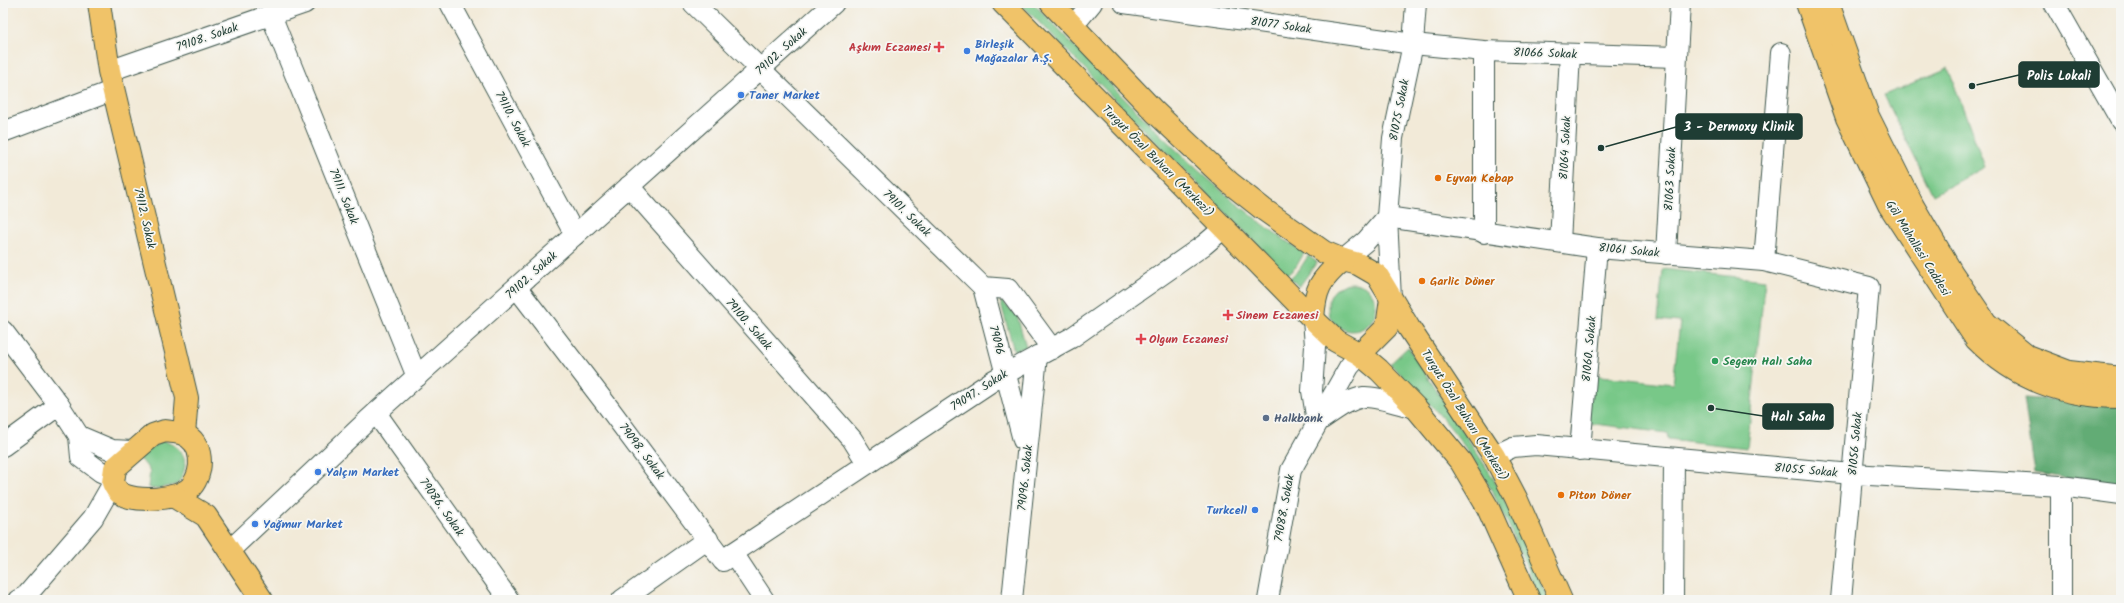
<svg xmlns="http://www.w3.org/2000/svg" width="2124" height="603" viewBox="0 0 2124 603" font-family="Kalam,sans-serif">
  <rect width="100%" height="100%" fill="#f6f6f2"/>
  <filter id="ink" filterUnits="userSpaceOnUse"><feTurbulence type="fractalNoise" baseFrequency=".025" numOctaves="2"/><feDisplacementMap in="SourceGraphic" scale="8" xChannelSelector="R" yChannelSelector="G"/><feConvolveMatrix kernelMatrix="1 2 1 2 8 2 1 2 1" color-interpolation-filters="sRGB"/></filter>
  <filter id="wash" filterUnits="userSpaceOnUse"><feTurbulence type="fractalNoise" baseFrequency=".012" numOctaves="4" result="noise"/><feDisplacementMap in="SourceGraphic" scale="16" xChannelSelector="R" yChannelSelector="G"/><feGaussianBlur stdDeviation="0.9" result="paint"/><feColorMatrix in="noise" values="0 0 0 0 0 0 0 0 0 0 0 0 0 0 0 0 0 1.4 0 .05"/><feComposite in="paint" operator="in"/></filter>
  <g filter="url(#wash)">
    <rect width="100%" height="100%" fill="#f2ead8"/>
    <!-- green -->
    <g fill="#78c888" stroke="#4c825e">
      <path d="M1020 3H1033C1118 91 1200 185 1304 253L1296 267 1287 275Z"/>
      <path d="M1948 68 1985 167 1933 195 1884 95Z"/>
      <path d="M1308 256 1317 262 1299 287 1290 278 1299 270Z"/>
      <path d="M1663 269 1765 280 1747 448 1668 439 1667 433 1579 422 1584 374 1673 384 1680 322 1658 320Z"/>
      <circle cx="1352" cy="307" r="24"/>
      <path d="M1000 300 1017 315 1026 347 1014 351Z"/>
      <path d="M1408 347 1492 476 1514 519 1548 600H1540C1519 549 1499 496 1467 450 1445 418 1418 391 1390 364Z"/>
      <path d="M162 441C186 446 192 466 176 485L153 489 148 487 150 472 145 464 136 457Z"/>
    </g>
    <!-- forest -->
    <path fill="#62ac74" stroke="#407454" d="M2024 398 2121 403V487L2035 473Z"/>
  </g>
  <g filter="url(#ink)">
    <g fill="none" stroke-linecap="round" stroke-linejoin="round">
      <defs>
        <g id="minor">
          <path d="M450 3 575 235"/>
          <path d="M693 3 983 287 1008 289 1052 349"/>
          <path d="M1124 3 1413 44 1484 51 1676 57"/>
          <path d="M2054 3 2121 121"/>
          <path d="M271 15 417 377"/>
          <path d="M1073 26 1092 3"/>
          <path d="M1484 51V233"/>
          <path d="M109 71 305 3"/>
          <path d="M3 132 114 90"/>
          <path d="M629 186 852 439 867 463"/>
          <path d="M1387 217 1597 248 1764 261 1869 287 1841 600"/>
          <path d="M1560 242 1570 54"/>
          <path d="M1666 254 1680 3"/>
          <path d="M1343 260 1366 241 1387 217"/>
          <path d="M1764 261 1781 53"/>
          <path d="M983 287 1023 440"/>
          <path d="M517 288 606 404 723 561 733 553 764 600"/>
          <path d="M1391 299 1387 217 1393 138 1413 44 1416 3"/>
          <path d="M1313 319 1315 346 1312 391 1317 422"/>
          <path d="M3 331 59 405 79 436 81 457 101 472 112 477"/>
          <path d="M376 413 509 600"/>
          <path d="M1322 419C1334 411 1349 399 1364 397 1376 396 1402 405 1416 408"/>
          <path d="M79 436 112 450 132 451"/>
          <path d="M3 446 59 405"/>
          <path d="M1580 450 1597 248"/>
          <path d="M1494 456 1513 447 1536 445 1852 474 2061 486 2121 494"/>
          <path d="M2061 486V600"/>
          <path d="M230 550 368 420 834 3"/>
          <path d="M733 553 994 380 1071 338 1204 245 1224 228"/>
          <path d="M18 600 26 596 93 518 113 483"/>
          <path d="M622 600 708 539"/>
          <path d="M1012 600 1037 356"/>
          <path d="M1268 600 1291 470 1349 367 1360 354"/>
          <path d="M1673 600 1674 458"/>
        </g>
        <g id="major">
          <path d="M99 3 109 71 187 398 184 434"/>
          <path d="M1003 3 1313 319 1336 341 1360 354 1379 370 1416 408 1461 462 1488 508 1529 600"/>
          <path d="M1051 3 1155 112 1230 183 1263 209 1324 252 1343 260 1358 264 1377 275 1409 328 1494 456 1516 498 1561 600"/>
          <path d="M1807 3 1847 118 1889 205 1976 339C2016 380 2064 397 2121 397"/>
          <path d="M1828 3 1868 116 1913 206 1952 273 1986 323 2027 356 2069 372 2121 378"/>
          <path d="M1313 319C1315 288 1320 280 1343 260"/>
          <path d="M1360 354 1387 327 1391 299"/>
          <path d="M165 431C170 432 178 432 183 434 204 442 204 472 191 487 179 500 135 503 120 493 117 491 115 486 113 483L115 468 153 435Z"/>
          <path d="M173 496 206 516 262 600"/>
        </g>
      </defs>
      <!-- minor casing -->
      <use href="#minor" stroke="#3f574d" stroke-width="22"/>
      <!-- major casing -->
      <use href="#major" stroke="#3f574d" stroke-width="24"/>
      <!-- minor -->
      <use href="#minor" stroke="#fff" stroke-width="20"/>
      <!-- major -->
      <use href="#major" stroke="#f0c369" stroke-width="22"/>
    </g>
  </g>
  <!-- markers -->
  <g fill="#e0444e" stroke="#f6f6f2" stroke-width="1.5">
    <path d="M937 41h4v4h4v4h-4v4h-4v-4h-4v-4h4z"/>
    <path d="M1226 309h4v4h4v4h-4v4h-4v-4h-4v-4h4z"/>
    <path d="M1139 333h4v4h4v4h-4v4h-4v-4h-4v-4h4z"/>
  </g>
  <g fill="#3f7fe0" stroke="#f6f6f2" stroke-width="1.5">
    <circle cx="967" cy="51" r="4"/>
    <circle cx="741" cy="95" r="4"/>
    <circle cx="318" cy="472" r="4"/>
    <circle cx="1255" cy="510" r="4"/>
    <circle cx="255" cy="524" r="4"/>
  </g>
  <g fill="#e8710a" stroke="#f6f6f2" stroke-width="1.5">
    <circle cx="1438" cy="178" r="4"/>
    <circle cx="1422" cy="281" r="4"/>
    <circle cx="1561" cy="495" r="4"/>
  </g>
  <circle fill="#2e9e5b" stroke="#f6f6f2" stroke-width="1.5" cx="1715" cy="361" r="4"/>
  <circle fill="#5c6f8a" stroke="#f6f6f2" stroke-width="1.5" cx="1266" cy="418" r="4"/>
  <g text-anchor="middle" stroke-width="3.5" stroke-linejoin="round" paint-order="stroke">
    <!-- street labels -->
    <g font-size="12" fill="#1f3d34" stroke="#f6f6f2">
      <text transform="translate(1281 25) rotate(8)" y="4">81077 Sokak</text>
      <text transform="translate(207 37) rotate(-19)" y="4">79108. Sokak</text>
      <text transform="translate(781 51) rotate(-42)" y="4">79102. Sokak</text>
      <text transform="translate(1545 53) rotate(2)" y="4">81066 Sokak</text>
      <text transform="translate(1399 110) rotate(-79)" y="4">81075 Sokak</text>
      <text transform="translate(513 119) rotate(62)" y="4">79110. Sokak</text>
      <text transform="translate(1565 148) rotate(-87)" y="4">81064 Sokak</text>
      <text transform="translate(1158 161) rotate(45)" y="4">Turgut Özal Bulvarı (Merkezi)</text>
      <text transform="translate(1670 179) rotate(-87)" y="4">81063 Sokak</text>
      <text transform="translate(344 196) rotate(68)" y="4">79111. Sokak</text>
      <text transform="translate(907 213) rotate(44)" y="4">79101. Sokak</text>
      <text transform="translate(145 218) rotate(77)" y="4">79112. Sokak</text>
      <text transform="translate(1918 248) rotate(58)" y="4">Göl Mahallesi Caddesi</text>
      <text transform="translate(1629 250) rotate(5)" y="4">81061 Sokak</text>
      <text transform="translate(531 275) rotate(-42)" y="4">79102. Sokak</text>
      <text transform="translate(749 324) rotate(49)" y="4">79100. Sokak</text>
      <text transform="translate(997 340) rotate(75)" y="4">79096</text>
      <text transform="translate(1589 349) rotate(-85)" y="4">81060. Sokak</text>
      <text transform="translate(979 390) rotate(-33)" y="4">79097. Sokak</text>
      <text transform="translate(1465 415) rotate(58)" y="4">Turgut Özal Bulvarı (Merkezi)</text>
      <text transform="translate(1855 444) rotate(-85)" y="4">81056 Sokak</text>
      <text transform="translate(642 451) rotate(53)" y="4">79098. Sokak</text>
      <text transform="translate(1806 470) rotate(5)" y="4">81055 Sokak</text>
      <text transform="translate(1025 478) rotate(-84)" y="4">79096. Sokak</text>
      <text transform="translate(442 507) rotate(55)" y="4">79086. Sokak</text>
      <text transform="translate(1284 508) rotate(-80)" y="4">79088. Sokak</text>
    </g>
    <!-- shop labels -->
    <g font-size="12" font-weight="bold" fill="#366cbe" stroke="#f6f6f2" text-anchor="start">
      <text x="975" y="48">Birleşik<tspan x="975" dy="14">Mağazalar A.Ş.</tspan></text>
      <text x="749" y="99">Taner Market</text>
      <text x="326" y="476">Yalçın Market</text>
      <text x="1247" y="514" text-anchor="end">Turkcell</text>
      <text x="263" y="528">Yağmur Market</text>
    </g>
    <!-- health labels -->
    <g font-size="12" font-weight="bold" fill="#be3a42" stroke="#f6f6f2" text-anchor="start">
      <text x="931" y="51" text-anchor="end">Aşkım Eczanesi</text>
      <text x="1236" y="319">Sinem Eczanesi</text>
      <text x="1149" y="343">Olgun Eczanesi</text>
    </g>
    <!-- food labels -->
    <g font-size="12" font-weight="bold" fill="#c56008" stroke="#f6f6f2" text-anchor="start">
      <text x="1446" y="182">Eyvan Kebap</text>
      <text x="1430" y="285">Garlic Döner</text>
      <text x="1569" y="499">Piton Döner</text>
    </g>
    <!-- leisure labels -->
    <g font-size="12" font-weight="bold" fill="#27864d" stroke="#f6f6f2" text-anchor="start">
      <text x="1723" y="365">Segem Halı Saha</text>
    </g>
    <!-- service labels -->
    <g font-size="12" font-weight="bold" fill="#4e5e75" stroke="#f6f6f2" text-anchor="start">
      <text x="1274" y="422">Halkbank</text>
    </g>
  </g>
  <!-- callouts -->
  <path fill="none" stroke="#1f3d34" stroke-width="1.5" d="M1972 86L2019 75M1601 148L1676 127M1711 408L1763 416"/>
  <g fill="#1f3d34" stroke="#f6f6f2" stroke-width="1.5">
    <circle cx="1972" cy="86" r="4"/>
    <circle cx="1601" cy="148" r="4"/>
    <circle cx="1711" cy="408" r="4"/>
  </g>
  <g fill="#1f3d34" stroke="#1f3d34" stroke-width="1.5">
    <rect x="2019" y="62" width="80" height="25" rx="4"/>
    <rect x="1676" y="114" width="126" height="25" rx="4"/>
    <rect x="1763" y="404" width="70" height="25" rx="4"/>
  </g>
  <g font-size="13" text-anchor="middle" font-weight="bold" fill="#fff">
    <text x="2059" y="80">Polis Lokali</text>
    <text x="1739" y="131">3 - Dermoxy Klinik</text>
    <text x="1798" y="421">Halı Saha</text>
  </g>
  <!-- margin -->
  <rect width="2124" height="603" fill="none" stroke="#f6f6f2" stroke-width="16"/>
</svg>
